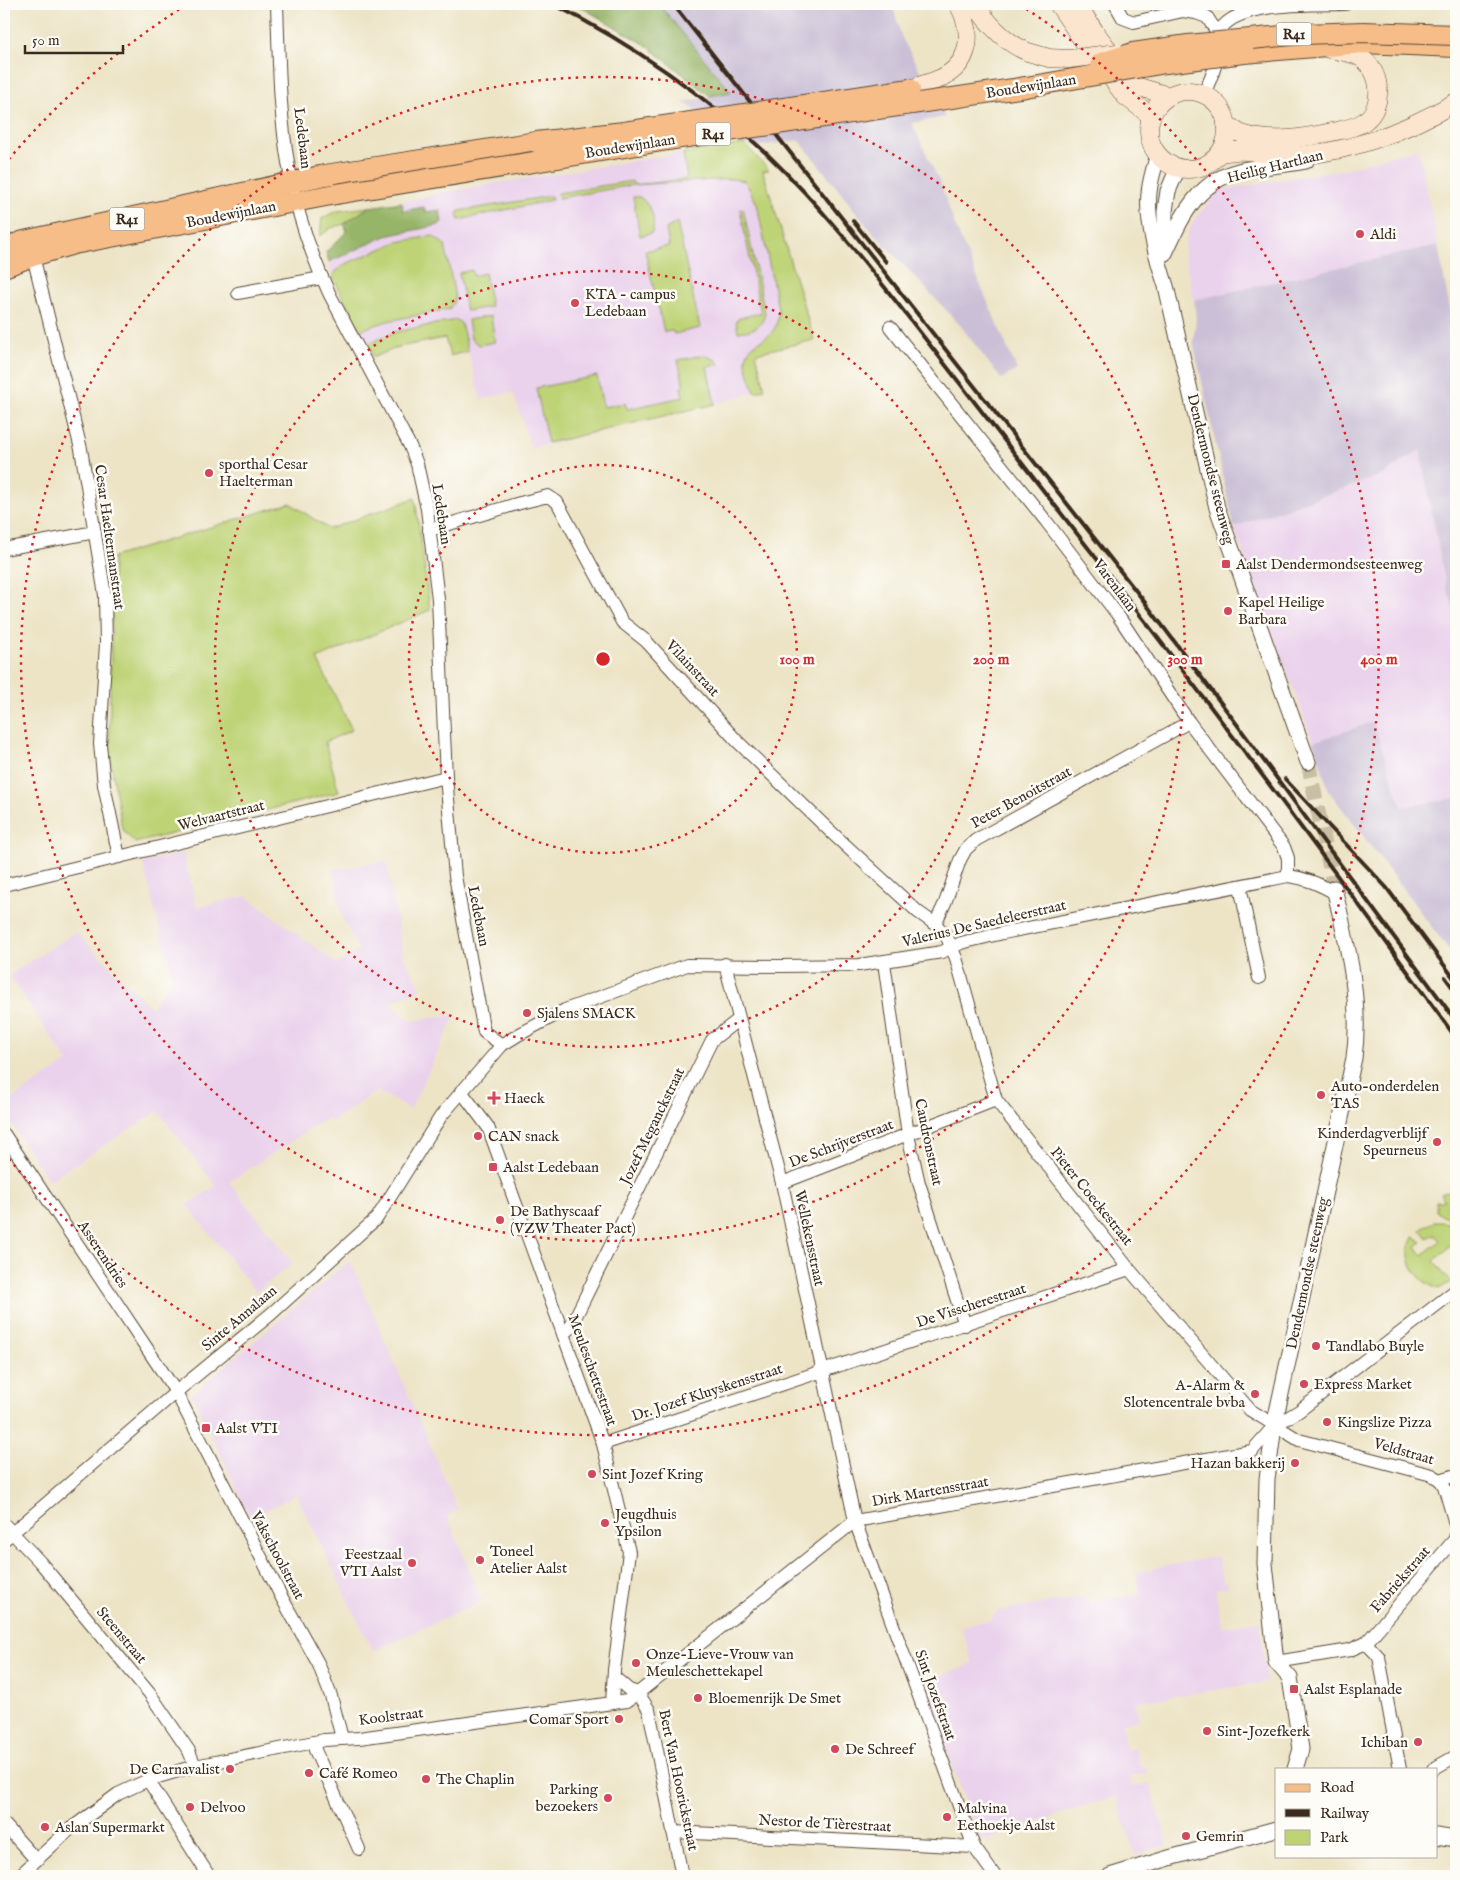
<svg xmlns="http://www.w3.org/2000/svg" width="1460" height="1880" viewBox="0 0 1460 1880" font-family="'IM FELL English',serif">
  <rect width="100%" height="100%" fill="#fdfcf7"/>
  <filter id="ink" filterUnits="userSpaceOnUse"><feTurbulence type="fractalNoise" baseFrequency=".02" numOctaves="2"/><feDisplacementMap in="SourceGraphic" scale="10" xChannelSelector="R" yChannelSelector="G"/><feConvolveMatrix kernelMatrix="1 2 1 2 8 2 1 2 1" color-interpolation-filters="sRGB"/></filter>
  <filter id="wash" filterUnits="userSpaceOnUse"><feTurbulence type="fractalNoise" baseFrequency=".0096" numOctaves="4" result="noise"/><feDisplacementMap in="SourceGraphic" scale="20" xChannelSelector="R" yChannelSelector="G"/><feGaussianBlur stdDeviation="1.12" result="paint"/><feColorMatrix in="noise" values="0 0 0 0 0 0 0 0 0 0 0 0 0 0 0 0 0 1.4 0 .05"/><feComposite in="paint" operator="in"/></filter>
  <g filter="url(#wash)">
    <rect width="100%" height="100%" fill="#ede4c6"/>
    <!-- built -->
    <g fill="#ead1ec">
      <path d="M1418 148 1438 245 1194 300 1184 254 1186 238 1194 220 1220 190 1345 169Z"/>
      <path d="M683 153 687 179 763 171 814 340 756 353 765 389 715 404 531 448 513 392 481 400 468 351 450 356 445 338 399 347 374 357 332 275 326 252 403 211 402 202 444 192Z"/>
      <path d="M1420 450 1446 587 1456 614V798L1402 807 1373 722 1313 742 1234 527 1383 475Z"/>
      <path d="M183 853 197 907 246 896 337 964 359 950 341 915 333 870 387 861 403 956 422 989 388 1003 411 1021 456 1014 410 1110 377 1091 331 1122 327 1118 229 1182 293 1263 256 1292 187 1205 216 1186 158 1111 49 1181 4 1113V1104L68 1062 9 975 76 932 151 1008 172 978 143 863Z"/>
      <path d="M350 1260 458 1510 447 1516 482 1601 373 1651 296 1494 251 1519 192 1394Z"/>
      <path d="M1218 1556 1223 1583 1227 1582 1228 1587 1216 1589 1222 1627 1259 1621 1267 1682 1136 1702 1139 1720 1122 1723 1126 1749 1136 1748 1140 1767 1146 1766 1147 1774 1130 1776 1132 1787 1149 1783 1168 1845 1135 1856 1116 1796 1019 1827 984 1842 977 1832 922 1683 973 1664 961 1626 991 1620 995 1612 1085 1597 1087 1603 1140 1593 1136 1572Z"/>
    </g>
    <!-- industrial -->
    <g fill="#cabfd6">
      <path d="M659 4H892L902 38 945 117 912 123 941 185 956 228 1017 370 1001 379 960 325 867 226 799 140 753 147 683 102 731 92Z"/>
      <path d="M1438 245 1456 344V614L1446 587 1420 450 1383 475 1234 527 1193 341 1196 319 1194 300Z"/>
      <path d="M1373 722 1402 807 1456 798V959L1329 791 1313 742Z"/>
    </g>
    <!-- green -->
    <g fill="#bed376" stroke="#7c7e4a">
      <path d="M745 144 769 170 763 171 814 340 756 353 765 389 755 392C752 382 745 368 746 358 749 336 780 345 778 309L757 204 745 181 732 179 633 185 559 198 558 193 632 181 634 185 687 179 683 153Z"/>
      <path d="M551 196 552 200 459 220 457 214 459 211Z"/>
      <path d="M633 197H640C652 207 656 219 652 233L640 236Z"/>
      <path d="M369 207 344 224 331 228 320 236 322 218 337 211Z"/>
      <path d="M743 208 765 313C762 329 752 330 738 332L736 321 739 318 761 313 740 209Z"/>
      <path d="M677 222 700 328 674 334 673 331 664 332 645 251 669 246 666 229Z"/>
      <path d="M433 236 445 245 455 297 453 304 449 309 388 321 360 330 332 275 345 264 397 242Z"/>
      <path d="M472 270 473 276 485 273 491 307 466 311 459 273Z"/>
      <path d="M491 316 495 342 479 345 471 339 468 320Z"/>
      <path d="M456 320 461 323 468 351 450 356 445 338 399 347 374 357 367 344 395 332Z"/>
      <path d="M704 355 716 360 720 364 707 367 715 404 548 443 536 388 597 376 603 407 625 403 627 409 683 397 681 387 684 386 678 360Z"/>
      <path d="M415 498 430 610 317 659 352 730 325 742 339 792 135 843 122 829 109 751 113 557 290 503 329 529Z"/>
      <path d="M1446 1192 1456 1194 1455 1202 1456 1217C1447 1219 1443 1217 1436 1211V1201H1443L1444 1199 1441 1194Z"/>
      <path d="M1434 1222H1444L1456 1226V1241L1434 1261 1451 1282 1439 1289C1416 1282 1400 1257 1414 1236L1422 1242 1416 1246 1422 1255 1440 1241 1434 1234 1427 1238 1421 1230 1423 1227Z"/>
    </g>
    <!-- forest -->
    <g fill="#96b567" stroke="#687042">
      <path d="M576 4H659L731 92 710 96 646 45Z"/>
      <path d="M402 202 403 211 424 207 425 212 440 210 442 222 439 225 386 236 329 262 326 252 347 231 344 224 369 207Z"/>
    </g>
  </g>
  <g filter="url(#ink)">
    <g fill="none" stroke-linecap="round" stroke-linejoin="round">
      <!-- tertiary-tunnel -->
      <path stroke="#c9bfa4" stroke-width="15" stroke-dasharray="15 8" stroke-linecap="butt" d="M1308 762 1334 888"/>
      <defs>
        <g id="minor">
          <path d="M277 4C279 58 279 114 289 168 296 211 311 255 330 295L410 446 417 464 427 509 438 599 446 777 455 876 484 1032 502 1045"/>
          <path d="M1115 4 1123 18 1134 22 1183 11 1196 13 1207 17 1218 34"/>
          <path d="M1204 94C1208 84 1214 73 1216 62 1217 53 1215 44 1218 35 1229 0 1316 5 1346 4"/>
          <path d="M33 256 81 449 105 595 106 643 100 744 104 785 119 857"/>
          <path d="M238 293 322 278"/>
          <path d="M890 327 1046 521 1117 614 1189 722 1284 847 1288 858V876"/>
          <path d="M429 530 520 503 548 496 557 502 622 622 646 641 737 741 831 832 918 912 935 924 946 935 956 958 996 1100 1129 1269 1250 1410 1299 1440 1432 1475 1440 1480"/>
          <path d="M4 549 95 532"/>
          <path d="M4 885 446 777"/>
          <path d="M1240 886 1259 978"/>
          <path d="M935 924 945 903 960 860 966 849 976 840 1189 722"/>
          <path d="M884 962 908 1135 919 1183 965 1325"/>
          <path d="M725 964 782 1183 855 1521 974 1847 995 1876"/>
          <path d="M461 1091 488 1127 603 1444 629 1552 614 1670 612 1703"/>
          <path d="M4 1134 176 1392 282 1598 318 1663 331 1696 342 1738"/>
          <path d="M782 1183 996 1100"/>
          <path d="M563 1334 570 1328 712 1040 738 1020"/>
          <path d="M603 1444 1129 1269"/>
          <path d="M1456 1475 1440 1480 1444 1486 1456 1527"/>
          <path d="M4 1524 40 1562 150 1694 189 1751 195 1766"/>
          <path d="M4 1540 176 1392 271 1314 377 1218 441 1116 502 1045 518 1035 565 1010 687 965 781 966 859 965 942 952 961 943 1003 933 1288 876C1306 878 1319 884 1335 893"/>
          <path d="M1366 1643 1379 1657 1400 1769"/>
          <path d="M1276 1662 1350 1650 1366 1643 1455 1539 1456 1534"/>
          <path d="M614 1677 629 1690 638 1693"/>
          <path d="M638 1693 649 1710 682 1876"/>
          <path d="M314 1742 315 1750 359 1849"/>
          <path d="M1433 1769 1456 1756"/>
          <path d="M148 1780 209 1876"/>
          <path d="M4 1824 36 1860"/>
          <path d="M673 1832 974 1847"/>
          <path d="M19 1876 69 1830 118 1794 148 1780 195 1766 324 1740 359 1738 627 1701 638 1693 855 1521 1252 1451 1274 1426 1299 1411 1456 1290"/>
        </g>
        <g id="tertiary">
          <path d="M1158 155C1154 168 1150 180 1149 193 1146 222 1157 259 1166 286L1217 508 1308 762"/>
          <path d="M1165 247V211L1168 191 1178 168"/>
          <path d="M1165 253C1183 213 1200 177 1248 169 1267 166 1287 165 1306 161"/>
          <path d="M1295 1769 1301 1749 1290 1678 1276 1662 1265 1564 1267 1479 1274 1426 1354 1058C1362 1001 1347 943 1334 888"/>
          <path d="M1436 1836 1456 1839"/>
          <path d="M1110 1876 1169 1858 1276 1829"/>
        </g>
        <g id="secondary">
          <path d="M975 4C988 24 1006 43 1028 52"/>
          <path d="M1058 4 1081 38 1125 96 1151 116"/>
          <path d="M1077 4 1095 32 1136 86 1169 96"/>
          <path d="M910 89C920 85 930 83 939 79 972 64 974 32 958 4"/>
          <circle cx="1188" cy="130" r="39"/>
          <path d="M1226 124C1231 127 1237 132 1242 134 1272 144 1306 138 1336 131 1346 129 1357 127 1365 121 1385 106 1382 68 1358 56 1350 52 1338 51 1329 49"/>
          <path d="M1220 153C1229 152 1238 150 1247 151 1260 152 1272 156 1285 156 1345 155 1406 131 1456 102"/>
        </g>
        <g id="primary">
          <path d="M1244 53 1363 43 1456 47"/>
          <path d="M4 248 24 241 325 175 536 142"/>
          <path d="M4 267 33 256 74 244 336 194"/>
        </g>
      </defs>
      <!-- minor casing -->
      <use href="#minor" stroke="#564637" stroke-width="14"/>
      <!-- tertiary casing -->
      <use href="#tertiary" stroke="#564637" stroke-width="17"/>
      <!-- secondary casing -->
      <use href="#secondary" stroke="#564637" stroke-width="19"/>
      <!-- primary casing -->
      <use href="#primary" stroke="#564637" stroke-width="22"/>
      <!-- minor -->
      <use href="#minor" stroke="#fff" stroke-width="12"/>
      <!-- tertiary -->
      <use href="#tertiary" stroke="#fff" stroke-width="15"/>
      <!-- secondary -->
      <use href="#secondary" stroke="#fce5cf" stroke-width="18"/>
      <!-- primary -->
      <use href="#primary" stroke="#f7bd88" stroke-width="20"/>
      <!-- rail -->
      <g stroke="#3b2a1e" stroke-width="4">
        <path d="M553 4C632 44 704 94 768 155 820 205 865 262 909 318 955 377 1000 435 1046 494 1186 672 1323 854 1456 1038"/>
        <path d="M673 4 1140 596 1236 723 1456 1021"/>
        <path d="M853 221 886 262"/>
        <path d="M1285 779 1386 887 1456 981"/>
        <path d="M1445 977 1456 992"/>
      </g>
      <defs>
        <path id="secondary-bridge" d="M1028 52 1049 58 1069 59 1117 53"/>
        <g id="primary-bridge">
          <path d="M1101 63 1133 53 1188 45 1303 34 1363 32 1456 35"/>
          <path d="M536 142 624 132 910 89"/>
          <path d="M336 194 662 141 1026 87 1166 63 1244 53"/>
        </g>
      </defs>
      <!-- secondary-bridge casing -->
      <use href="#secondary-bridge" stroke="#564637" stroke-width="19" stroke-linecap="butt"/>
      <!-- primary-bridge casing -->
      <use href="#primary-bridge" stroke="#564637" stroke-width="22" stroke-linecap="butt"/>
      <!-- secondary-bridge -->
      <use href="#secondary-bridge" stroke="#fce5cf" stroke-width="18"/>
      <!-- primary-bridge -->
      <use href="#primary-bridge" stroke="#f7bd88" stroke-width="20"/>
    </g>
  </g>
  <!-- distance rings -->
  <g fill="none" stroke="#d62828" stroke-width="2.5" stroke-dasharray="2.5 5">
    <circle cx="603" cy="659" r="194"/>
    <circle cx="603" cy="659" r="388"/>
    <circle cx="603" cy="659" r="582"/>
    <path d="M4 165A776 776 0 0 1 186 5M1020 5A776 776 0 1 1 4 1153"/>
  </g>
  <!-- markers -->
  <g fill="#d1495b" stroke="#fdfcf7" stroke-width="2">
    <circle cx="1360" cy="234" r="5"/>
    <circle cx="575" cy="303" r="5"/>
    <circle cx="209" cy="473" r="5"/>
    <rect x="1221" y="559" width="10" height="10" rx="2.5"/>
    <circle cx="1228" cy="611" r="5"/>
    <circle cx="527" cy="1013" r="5"/>
    <circle cx="1321" cy="1095" r="5"/>
    <path d="M491.5 1090.5h5v5h5v5h-5v5h-5v-5h-5v-5h5z"/>
    <circle cx="478" cy="1136" r="5"/>
    <circle cx="1437" cy="1142" r="5"/>
    <rect x="488" y="1162" width="10" height="10" rx="2.5"/>
    <circle cx="500" cy="1220" r="5"/>
    <circle cx="1316" cy="1346" r="5"/>
    <circle cx="1304" cy="1384" r="5"/>
    <circle cx="1255" cy="1394" r="5"/>
    <circle cx="1327" cy="1422" r="5"/>
    <rect x="201" y="1423" width="10" height="10" rx="2.5"/>
    <circle cx="1295" cy="1463" r="5"/>
    <circle cx="592" cy="1474" r="5"/>
    <circle cx="605" cy="1523" r="5"/>
    <circle cx="480" cy="1560" r="5"/>
    <circle cx="412" cy="1563" r="5"/>
    <circle cx="636" cy="1663" r="5"/>
    <rect x="1289" y="1684" width="10" height="10" rx="2.5"/>
    <circle cx="698" cy="1698" r="5"/>
    <circle cx="619" cy="1719" r="5"/>
    <circle cx="1207" cy="1731" r="5"/>
    <circle cx="1418" cy="1742" r="5"/>
    <circle cx="835" cy="1749" r="5"/>
    <circle cx="230" cy="1769" r="5"/>
    <circle cx="309" cy="1773" r="5"/>
    <circle cx="426" cy="1779" r="5"/>
    <circle cx="608" cy="1798" r="5"/>
    <circle cx="190" cy="1807" r="5"/>
    <circle cx="947" cy="1817" r="5"/>
    <circle cx="45" cy="1827" r="5"/>
    <circle cx="1186" cy="1836" r="5"/>
  </g>
  <g text-anchor="middle" stroke-width="5" stroke-linejoin="round" paint-order="stroke">
    <!-- shield labels -->
    <g fill="#fdfcf7" stroke="#75695f" stroke-width="1">
      <rect x="1276.5" y="22.5" width="35" height="23" rx="4"/>
      <rect x="695.5" y="122.5" width="35" height="23" rx="4"/>
      <rect x="109.5" y="207.5" width="35" height="23" rx="4"/>
    </g>
    <g font-size="14" font-weight="bold" fill="#3b2a1e">
      <text x="1294" y="39">R41</text>
      <text x="713" y="139">R41</text>
      <text x="127" y="224">R41</text>
    </g>
    <!-- street labels -->
    <g font-size="15" fill="#3b2a1e" stroke="#fdfcf7">
      <text transform="translate(1031 86) rotate(-9)" y="5">Boudewijnlaan</text>
      <text transform="translate(303 138) rotate(83)" y="5">Ledebaan</text>
      <text transform="translate(630 146) rotate(-9)" y="5">Boudewijnlaan</text>
      <text transform="translate(1275 166) rotate(-14)" y="5">Heilig Hartlaan</text>
      <text transform="translate(231 214) rotate(-11)" y="5">Boudewijnlaan</text>
      <text transform="translate(1211 469) rotate(76)" y="5">Dendermondse steenweg</text>
      <text transform="translate(442 514) rotate(81)" y="5">Ledebaan</text>
      <text transform="translate(110 537) rotate(82)" y="5">Cesar Haeltermanstraat</text>
      <text transform="translate(1115 585) rotate(53)" y="5">Varenlaan</text>
      <text transform="translate(693 668) rotate(47)" y="5">Vilainstraat</text>
      <text transform="translate(1021 797) rotate(-29)" y="5">Peter Benoitstraat</text>
      <text transform="translate(221 815) rotate(-14)" y="5">Welvaartstraat</text>
      <text transform="translate(479 916) rotate(79)" y="5">Ledebaan</text>
      <text transform="translate(984 923) rotate(-13)" y="5">Valerius De Saedeleerstraat</text>
      <text transform="translate(652 1126) rotate(-64)" y="5">Jozef Meganckstraat</text>
      <text transform="translate(929 1142) rotate(78)" y="5">Caudronstraat</text>
      <text transform="translate(841 1143) rotate(-21)" y="5">De Schrijverstraat</text>
      <text transform="translate(1092 1196) rotate(51)" y="5">Pieter Coeckestraat</text>
      <text transform="translate(810 1238) rotate(78)" y="5">Wellekensstraat</text>
      <text transform="translate(103 1254) rotate(56)" y="5">Asserendries</text>
      <text transform="translate(1307 1273) rotate(-78)" y="5">Dendermondse steenweg</text>
      <text transform="translate(971 1305) rotate(-18)" y="5">De Visscherestraat</text>
      <text transform="translate(239 1318) rotate(-40)" y="5">Sinte Annalaan</text>
      <text transform="translate(593 1370) rotate(70)" y="5">Meuleschettestraat</text>
      <text transform="translate(707 1392) rotate(-18)" y="5">Dr. Jozef Kluyskensstraat</text>
      <text transform="translate(1404 1451) rotate(16)" y="5">Veldstraat</text>
      <text transform="translate(930 1491) rotate(-10)" y="5">Dirk Martensstraat</text>
      <text transform="translate(278 1555) rotate(62)" y="5">Vakschoolstraat</text>
      <text transform="translate(1400 1579) rotate(-49)" y="5">Fabriekstraat</text>
      <text transform="translate(122 1635) rotate(50)" y="5">Steenstraat</text>
      <text transform="translate(936 1695) rotate(70)" y="5">Sint Jozefstraat</text>
      <text transform="translate(391 1716) rotate(-7)" y="5">Koolstraat</text>
      <text transform="translate(679 1780) rotate(78)" y="5">Bert Van Hoorickstraat</text>
      <text transform="translate(825 1823) rotate(3)" y="5">Nestor de Tièrestraat</text>
    </g>
    <!-- poi labels -->
    <g font-size="15" fill="#3b2a1e" stroke="#fdfcf7" text-anchor="start">
      <text x="1370" y="239">Aldi</text>
      <text x="585" y="299">KTA - campus<tspan x="585" dy="17">Ledebaan</tspan></text>
      <text x="219" y="469">sporthal Cesar<tspan x="219" dy="17">Haelterman</tspan></text>
      <text x="1236" y="569">Aalst Dendermondsesteenweg</text>
      <text x="1238" y="607">Kapel Heilige<tspan x="1238" dy="17">Barbara</tspan></text>
      <text x="537" y="1018">Sjalens SMACK</text>
      <text x="1331" y="1091">Auto-onderdelen<tspan x="1331" dy="17">TAS</tspan></text>
      <text x="504" y="1103">Haeck</text>
      <text x="1427" y="1138" text-anchor="end">Kinderdagverblijf<tspan x="1427" dy="17">Speurneus</tspan></text>
      <text x="488" y="1141">CAN snack</text>
      <text x="503" y="1172">Aalst Ledebaan</text>
      <text x="510" y="1216">De Bathyscaaf<tspan x="510" dy="17">(VZW Theater Pact)</tspan></text>
      <text x="1326" y="1351">Tandlabo Buyle</text>
      <text x="1314" y="1389">Express Market</text>
      <text x="1245" y="1390" text-anchor="end">A-Alarm &amp;<tspan x="1245" dy="17">Slotencentrale bvba</tspan></text>
      <text x="1337" y="1427">Kingslize Pizza</text>
      <text x="216" y="1433">Aalst VTI</text>
      <text x="1285" y="1468" text-anchor="end">Hazan bakkerij</text>
      <text x="602" y="1479">Sint Jozef Kring</text>
      <text x="615" y="1519">Jeugdhuis<tspan x="615" dy="17">Ypsilon</tspan></text>
      <text x="490" y="1556">Toneel<tspan x="490" dy="17">Atelier Aalst</tspan></text>
      <text x="402" y="1559" text-anchor="end">Feestzaal<tspan x="402" dy="17">VTI Aalst</tspan></text>
      <text x="646" y="1659">Onze-Lieve-Vrouw van<tspan x="646" dy="17">Meuleschettekapel</tspan></text>
      <text x="1304" y="1694">Aalst Esplanade</text>
      <text x="708" y="1703">Bloemenrijk De Smet</text>
      <text x="609" y="1724" text-anchor="end">Comar Sport</text>
      <text x="1217" y="1736">Sint-Jozefkerk</text>
      <text x="1408" y="1747" text-anchor="end">Ichiban</text>
      <text x="845" y="1754">De Schreef</text>
      <text x="220" y="1774" text-anchor="end">De Carnavalist</text>
      <text x="319" y="1778">Café Romeo</text>
      <text x="436" y="1784">The Chaplin</text>
      <text x="598" y="1794" text-anchor="end">Parking<tspan x="598" dy="17">bezoekers</tspan></text>
      <text x="200" y="1812">Delvoo</text>
      <text x="957" y="1813">Malvina<tspan x="957" dy="17">Eethoekje Aalst</tspan></text>
      <text x="55" y="1832">Aslan Supermarkt</text>
      <text x="1196" y="1841">Gemrin</text>
    </g>
  </g>
  <circle cx="603" cy="659" r="8" fill="#d62828" stroke="#fdfcf7" stroke-width="2.5"/>
  <g font-size="15" text-anchor="middle" font-weight="bold" fill="#d62828" stroke="#fdfcf7" stroke-width="5" stroke-linejoin="round" paint-order="stroke">
    <text x="797" y="664">100 m</text>
    <text x="991" y="664">200 m</text>
    <text x="1185" y="664">300 m</text>
    <text x="1379" y="664">400 m</text>
  </g>
  <!-- margin -->
  <rect width="1460" height="1880" fill="none" stroke="#fdfcf7" stroke-width="20"/>
  <!-- legend -->
  <rect x="1275" y="1768" width="162" height="90" fill="#fdfcf7" stroke="#afa8a0"/>
  <rect x="1285" y="1784" width="25" height="8" fill="#f7bd88" stroke="#afa8a0"/>
  <text x="1320" y="1792" font-size="15" fill="#3b2a1e">Road</text>
  <rect x="1285" y="1809" width="25" height="8" fill="#3b2a1e" stroke="#afa8a0"/>
  <text x="1320" y="1818" font-size="15" fill="#3b2a1e">Railway</text>
  <rect x="1285" y="1830" width="25" height="15" fill="#bed376" stroke="#afa8a0"/>
  <text x="1320" y="1842" font-size="15" fill="#3b2a1e">Park</text>
  <!-- scale -->
  <path d="M25 45v8h98v-8" fill="none" stroke="#3b2a1e" stroke-width="2.5"/>
  <text x="32" y="45" font-size="15" fill="#3b2a1e" stroke="#fdfcf7" stroke-width="4" paint-order="stroke">50 m</text>
</svg>
